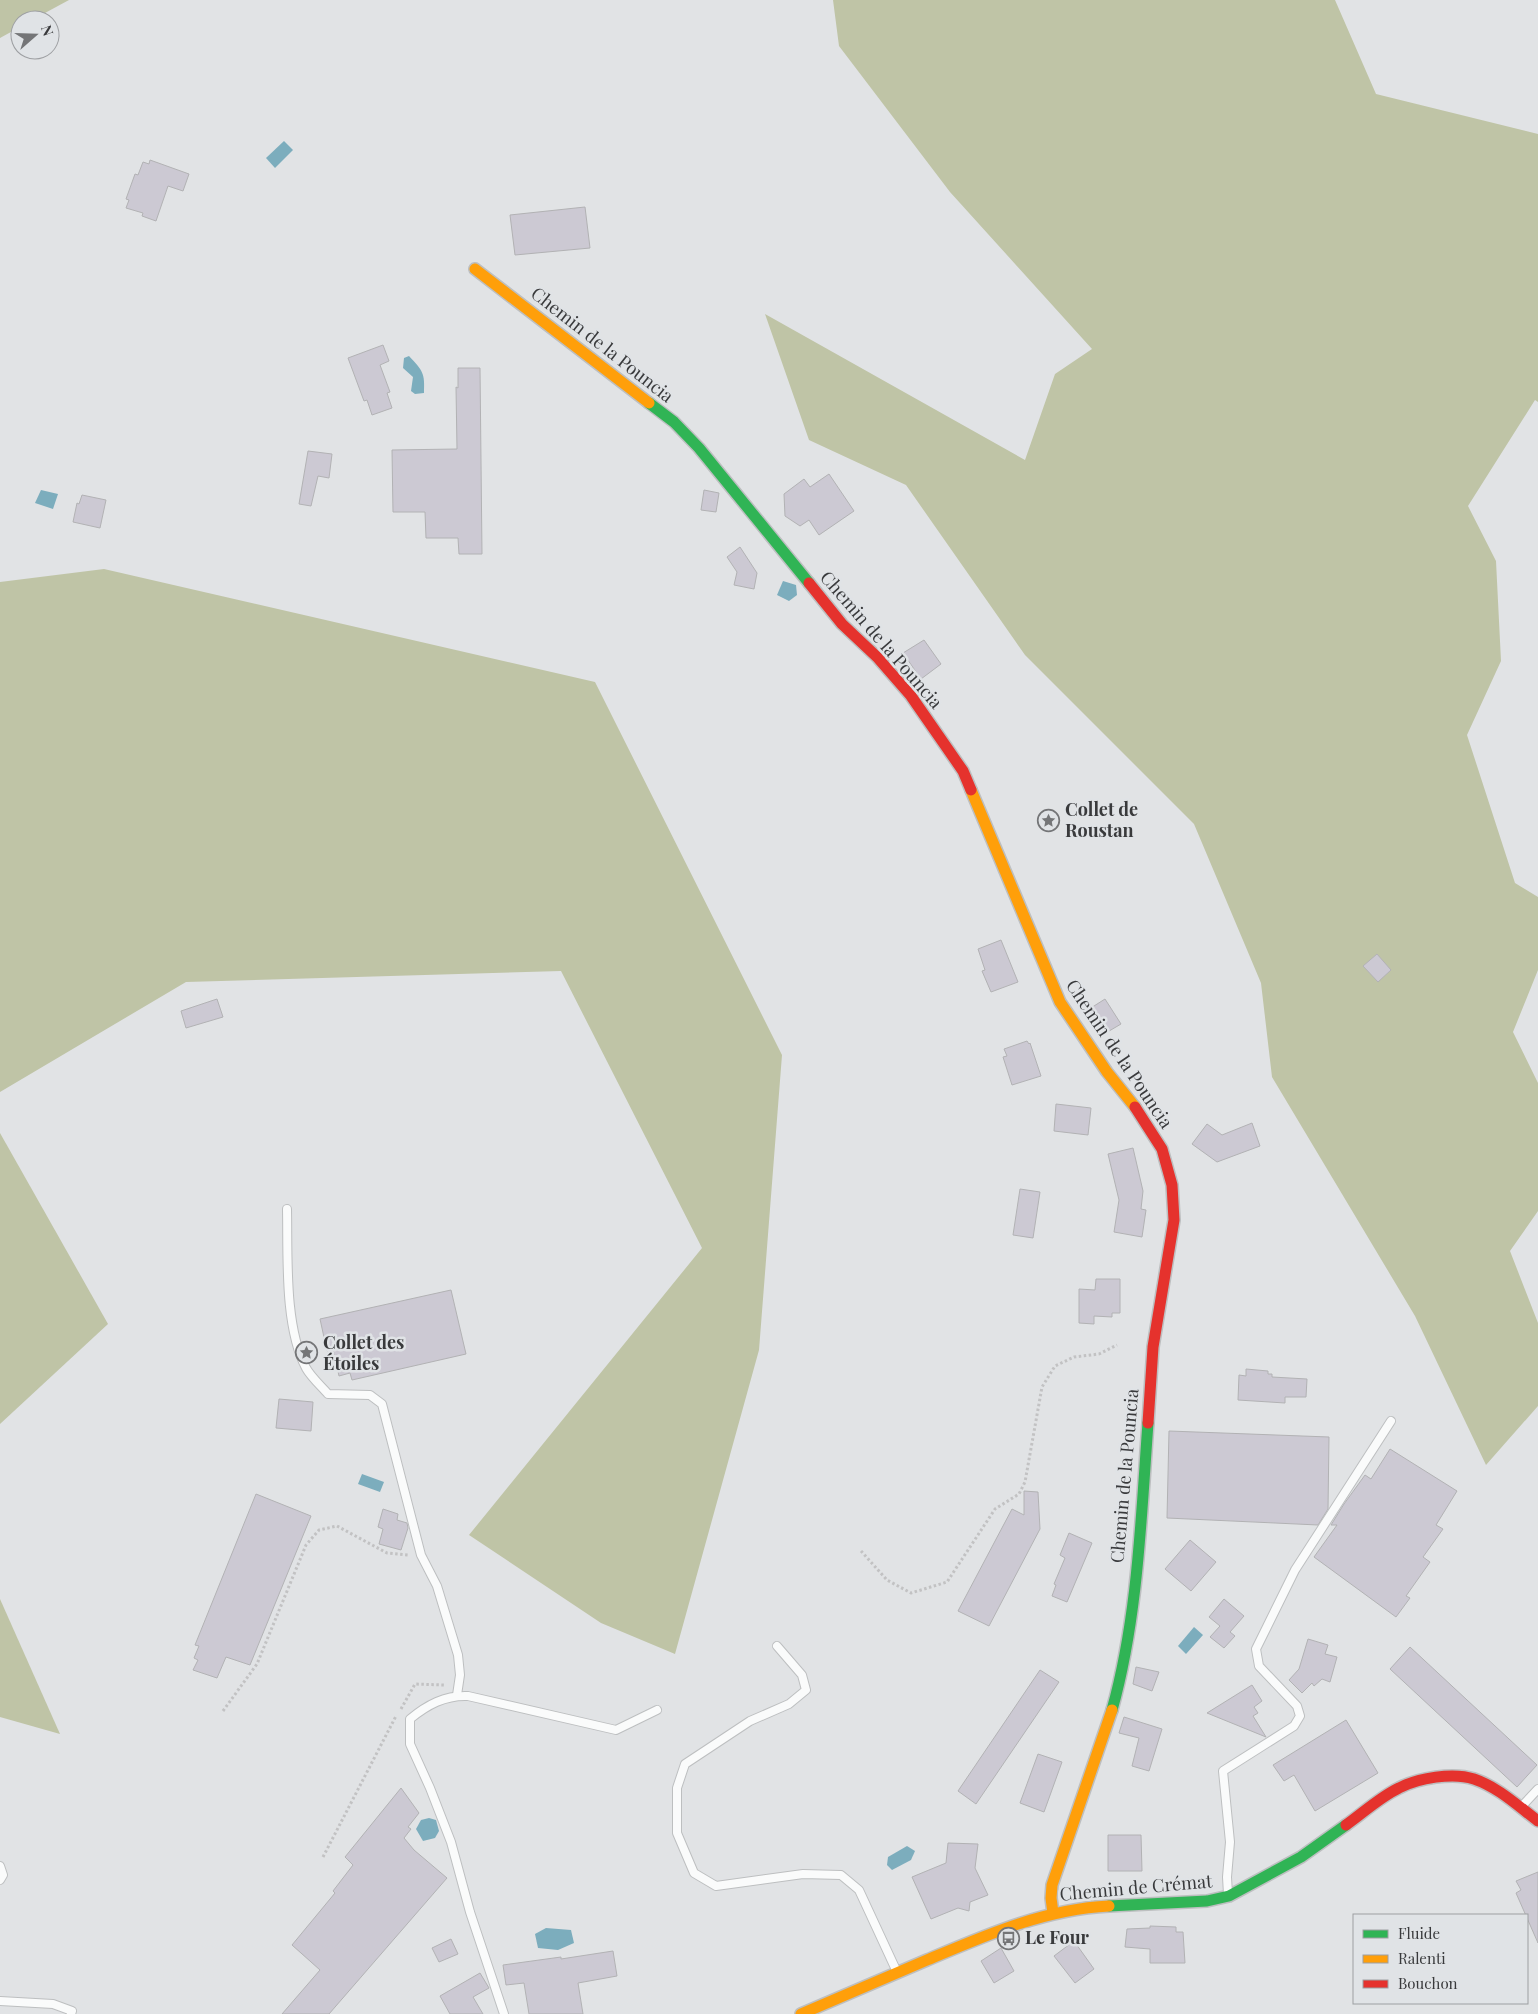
<svg xmlns="http://www.w3.org/2000/svg" width="1538" height="2014" viewBox="0 0 1538 2014" font-family="'Playfair Display',serif">
  <rect width="100%" height="100%" fill="#e1e3e5"/>
  <!-- forest -->
  <g fill="#bfc4a6">
    <path d="M0 0H69L32 20H20V27L0 38Z"/>
    <path d="M833 0H1335L1376 94 1538 134V402L1535 400 1468 506 1496 561 1501 661 1467 735 1515 883 1538 897V970L1513 1032 1538 1083V1211L1510 1251 1538 1323V1406L1486 1465 1415 1316 1272 1077 1261 983 1194 824 1025 655 906 485 809 440 765 314 1025 460 1055 374 1092 349 950 192 839 46Z"/>
    <path d="M104 569 595 682 782 1055 759 1350 675 1654 601 1623 469 1535 702 1248 561 971 186 982 0 1092V582Z"/>
    <path d="M0 1133 108 1324 0 1424Z"/>
    <path d="M0 1599 60 1734 0 1717Z"/>
  </g>
  <!-- water -->
  <g fill="#7cadbd">
    <path d="M284 141 293 150 275 168 266 158Z"/>
    <path d="M409 356C423 371 425 373 424 393L415 394 411 391 413 377 403 368 404 358Z"/>
    <path d="M41 490 58 494 53 509 35 503Z"/>
    <path d="M783 581 796 585 797 595 789 601 777 595Z"/>
    <path d="M362 1474 384 1482 380 1492 358 1484Z"/>
    <path d="M1194 1627 1203 1635 1186 1654 1178 1646Z"/>
    <path d="M429 1818 436 1820 439 1831 435 1838 423 1841 416 1829 421 1820Z"/>
    <path d="M907 1846 915 1851 911 1860 892 1870 887 1865 888 1857Z"/>
    <path d="M546 1928 571 1930 574 1943 558 1950 538 1948 535 1934Z"/>
  </g>
  <!-- building -->
  <g fill="#ccc9d3" stroke="#b2b2b4">
    <path d="M150 160 189 174 183 191 168 186 156 221 142 216 143 213 126 208 129 200 126 199 135 174 138 175 143 162 149 164Z"/>
    <path d="M585 207 590 248 515 255 510 215Z"/>
    <path d="M383 345 389 361 380 365 390 392 387 393 392 408 372 415 367 400 364 401 348 358Z"/>
    <path d="M458 368H480L482 554H459L458 538H426L425 512H393L392 450 457 449 456 387 458 388Z"/>
    <path d="M308 451 332 454 329 478 318 476 311 506 299 504Z"/>
    <path d="M829 474 854 511 819 535 809 520 800 526 785 516 784 494 804 479 810 487Z"/>
    <path d="M704 490 719 493 716 512 701 510Z"/>
    <path d="M82 495 106 500 100 528 73 522 77 503 79 504Z"/>
    <path d="M740 547 757 573 754 589 734 585 737 572 727 557Z"/>
    <path d="M924 640 941 664 921 679 903 653Z"/>
    <path d="M1001 940 1018 982 991 992 982 971 985 970 978 949Z"/>
    <path d="M1377 954 1391 970 1378 982 1363 966Z"/>
    <path d="M217 999 223 1017 186 1028 181 1011Z"/>
    <path d="M1105 999 1121 1024 1099 1037 1083 1013Z"/>
    <path d="M1027 1041 1029 1044 1030 1043 1041 1076 1012 1085 1003 1057 1007 1056 1004 1049Z"/>
    <path d="M1056 1104 1091 1108 1088 1135 1054 1131Z"/>
    <path d="M1252 1123 1260 1146 1217 1162 1192 1144 1207 1124 1222 1135Z"/>
    <path d="M1133 1148 1143 1191 1141 1209 1146 1210 1142 1237 1114 1232 1119 1200 1108 1154Z"/>
    <path d="M1020 1189 1040 1192 1033 1238 1013 1235Z"/>
    <path d="M1096 1279H1120V1313H1112V1317L1094 1316V1324L1079 1323V1289L1095 1290Z"/>
    <path d="M451 1290 466 1354 352 1380 350 1373 339 1376 333 1349 327 1351 320 1319Z"/>
    <path d="M1246 1369 1268 1371V1374H1272V1377L1307 1379 1306 1397H1285V1403L1238 1400 1239 1375 1246 1376Z"/>
    <path d="M279 1399 313 1402 311 1431 276 1428Z"/>
    <path d="M1169 1431 1329 1437 1328 1509 1318 1525 1167 1518Z"/>
    <path d="M1390 1449 1457 1491 1436 1525 1443 1529 1423 1557 1430 1562 1406 1596 1410 1598 1396 1617 1314 1557 1337 1525H1331L1344 1504 1365 1475 1371 1479Z"/>
    <path d="M1024 1491 1038 1492 1040 1529 989 1626 958 1611 1012 1509 1024 1515Z"/>
    <path d="M256 1494 311 1516 250 1665 226 1657 217 1678 193 1670 198 1660 194 1658 199 1646 195 1645Z"/>
    <path d="M383 1509 398 1514 397 1520 407 1523 408 1528 401 1550 379 1544 383 1529 378 1527Z"/>
    <path d="M1069 1533 1092 1543 1067 1602 1052 1596 1056 1585 1054 1584 1065 1558 1060 1555Z"/>
    <path d="M1190 1540 1216 1562 1191 1591 1165 1569Z"/>
    <path d="M1224 1599 1244 1616 1230 1632 1235 1636 1224 1648 1210 1637 1220 1626 1209 1617Z"/>
    <path d="M1308 1639 1328 1645 1325 1654 1337 1657 1330 1682 1322 1679 1314 1686 1312 1683 1302 1693 1289 1680 1299 1669Z"/>
    <path d="M1410 1647 1537 1765 1517 1787 1390 1669Z"/>
    <path d="M1136 1667 1159 1672 1152 1691 1133 1684Z"/>
    <path d="M1040 1670 1059 1682 976 1804 958 1791Z"/>
    <path d="M1252 1685 1262 1701 1254 1707 1258 1713 1253 1716 1266 1737 1207 1713Z"/>
    <path d="M1124 1717 1162 1729 1149 1771 1132 1766 1139 1738 1119 1733Z"/>
    <path d="M1346 1720 1378 1773 1315 1811 1294 1775 1284 1781 1273 1765Z"/>
    <path d="M1038 1754 1062 1762 1044 1812 1020 1803Z"/>
    <path d="M401 1788 419 1813 408 1827 411 1829 404 1838 414 1850 447 1878 329 2014H282L320 1970 292 1945 335 1893 333 1891 353 1865 345 1857Z"/>
    <path d="M1108 1835H1141L1142 1871H1108Z"/>
    <path d="M948 1843 978 1844 975 1868 988 1895 970 1902 969 1911 958 1908 931 1919 912 1877 946 1863Z"/>
    <path d="M1538 1872V1943L1516 1893 1521 1890 1516 1881Z"/>
    <path d="M1150 1926 1176 1927V1932H1183L1185 1963H1150V1949L1125 1947 1127 1929 1150 1928Z"/>
    <path d="M451 1939 458 1954 439 1962 432 1948Z"/>
    <path d="M1074 1941 1094 1969 1075 1983 1054 1956Z"/>
    <path d="M1001 1948 1014 1971 994 1983 981 1961Z"/>
    <path d="M613 1951 617 1976 578 1983 583 2014H529L524 1983 506 1985 503 1965 561 1957V1959Z"/>
    <path d="M480 1973 489 1988 473 1997 483 2014H450L440 1996Z"/>
  </g>
  <g fill="none" stroke-linecap="round" stroke-linejoin="round">
    <defs>
      <g id="lane">
        <path d="M287 1209C288 1256 284 1326 306 1368 311 1377 321 1386 328 1394L370 1395 382 1404 421 1555 437 1586 458 1655 460 1675 457 1695"/>
        <path d="M777 1646 802 1675 806 1690 789 1704 750 1721 685 1764 677 1788V1833L694 1873 716 1886 803 1874 841 1875 859 1890 897 1972"/>
        <path d="M1522 1806 1538 1789"/>
        <path d="M0 1866 3 1875 0 1880"/>
        <path d="M1228 1894 1227 1877 1230 1842 1223 1771 1294 1726 1300 1716 1297 1706 1259 1666 1256 1649 1295 1570 1391 1421"/>
        <path d="M0 2001 53 2004 72 2011 71 2014"/>
        <path d="M504 2014 470 1912 451 1842 430 1788 410 1744V1719C427 1705 445 1695 468 1696L616 1730 657 1710"/>
      </g>
      <g id="fast">
        <path d="M649 403 674 422 699 448 809 583"/>
        <path d="M1112 1710C1138 1617 1141 1518 1148 1423"/>
        <path d="M1109 1906 1207 1901 1229 1896 1301 1857 1346 1825"/>
      </g>
      <g id="slow">
        <path d="M475 269 649 403"/>
        <path d="M971 790 1060 1002 1107 1072 1135 1107"/>
        <path d="M1053 1913 1051 1898 1052 1885 1112 1710"/>
        <path d="M801 2014C843 1996 885 1978 927 1960 986 1935 1045 1909 1109 1906"/>
      </g>
      <g id="jam">
        <path d="M809 583 842 624 877 657 911 696 963 771 971 790"/>
        <path d="M1135 1107 1162 1149 1172 1185 1174 1220 1153 1347 1148 1423"/>
        <path d="M1346 1825C1363 1813 1380 1797 1399 1788 1418 1778 1453 1772 1474 1779 1498 1787 1518 1806 1538 1821"/>
      </g>
    </defs>
    <!-- lane casing -->
    <use href="#lane" stroke="#bdbfc0" stroke-width="10"/>
    <!-- fast casing -->
    <use href="#fast" stroke="#bdbfc0" stroke-width="14"/>
    <!-- slow casing -->
    <use href="#slow" stroke="#bdbfc0" stroke-width="14"/>
    <!-- jam casing -->
    <use href="#jam" stroke="#bdbfc0" stroke-width="14"/>
    <!-- path -->
    <g stroke="#c2c2c3" stroke-width="3" stroke-dasharray="2.5 2.5" stroke-linecap="butt">
      <path d="M861 1551 887 1580 911 1593 947 1582 995 1509 1019 1494 1025 1482 1042 1387 1055 1366 1074 1357 1099 1354 1117 1345"/>
      <path d="M401 1709 415 1684 445 1685"/>
      <path d="M223 1711 257 1664 306 1545 319 1530 337 1526 387 1553 408 1555"/>
      <path d="M323 1857 396 1716"/>
    </g>
    <!-- lane -->
    <use href="#lane" stroke="#fafbfb" stroke-width="8"/>
    <!-- fast -->
    <use href="#fast" stroke="#30b455" stroke-width="11"/>
    <!-- slow -->
    <use href="#slow" stroke="#ff9f0a" stroke-width="11"/>
    <!-- jam -->
    <use href="#jam" stroke="#e5322d" stroke-width="11"/>
  </g>
  <!-- icons -->
  <defs>
    <symbol id="sight-ring" viewBox="-11 -11 22 22"><circle r="9.5" fill="#e0e3e6" stroke="#747577" stroke-width="1.5"/><path d="M0-6L1.8-2.2L6-1.7L2.9 1.2L3.7 5.4L0 3.3L-3.7 5.4L-2.9 1.2L-6-1.7L-1.8-2.2Z" fill="#747577"/></symbol>
    <symbol id="bus-ring" viewBox="-11 -11 22 22"><circle r="9.5" fill="#e0e3e6" stroke="#747577" stroke-width="1.5"/><path d="M-5-6H5V4H4V6H2V4H-2V6H-4V4H-5ZM-3.5-4V0h7V-4ZM-3.5 1.2v1.5H-2V1.2ZM2 1.2v1.5H3.5V1.2Z" fill="#747577"/></symbol>
  </defs>
  <g fill-rule="evenodd">
    <use href="#sight-ring" x="1036" y="808" width="25" height="25"/>
    <use href="#sight-ring" x="294" y="1340" width="25" height="25"/>
    <use href="#bus-ring" x="996" y="1926" width="25" height="25"/>
  </g>
  <g text-anchor="middle" stroke-width="5" stroke-linejoin="round" paint-order="stroke">
    <!-- street labels -->
    <g font-size="18" fill="#393a3c" stroke="#e0e3e6">
      <text transform="translate(602 345) rotate(38)" y="6">Chemin de la Pouncia</text>
      <text transform="translate(881 640) rotate(49)" y="6">Chemin de la Pouncia</text>
      <text transform="translate(1119 1054) rotate(56)" y="6">Chemin de la Pouncia</text>
      <text transform="translate(1125 1476) rotate(-85)" y="6">Chemin de la Pouncia</text>
      <text transform="translate(1136 1888) rotate(-5)" y="6">Chemin de Crémat</text>
    </g>
    <!-- poi labels -->
    <g font-size="18" font-weight="bold" fill="#393a3c" stroke="#e0e3e6" text-anchor="start">
      <text x="1065" y="816">Collet de<tspan x="1065" dy="21">Roustan</tspan></text>
      <text x="323" y="1349">Collet des<tspan x="323" dy="21">Étoiles</tspan></text>
      <text x="1025" y="1944">Le Four</text>
    </g>
  </g>
  <!-- legend -->
  <rect x="1353" y="1914" width="175" height="90" fill="#e0e3e6" stroke="#9d9fa2"/>
  <rect x="1363" y="1930" width="25" height="8" fill="#30b455" stroke="#9d9fa2"/>
  <text x="1398" y="1939" font-size="15" fill="#393a3c">Fluide</text>
  <rect x="1363" y="1955" width="25" height="8" fill="#ff9f0a" stroke="#9d9fa2"/>
  <text x="1398" y="1964" font-size="15" fill="#393a3c">Ralenti</text>
  <rect x="1363" y="1980" width="25" height="8" fill="#e5322d" stroke="#9d9fa2"/>
  <text x="1398" y="1989" font-size="15" fill="#393a3c">Bouchon</text>
  <!-- north arrow -->
  <g transform="translate(35 35) rotate(70)"><circle r="24" fill="#e0e3e6" stroke="#9d9fa2"/>
  <path d="M0-4L9 19L0 12L-9 19Z" fill="#747577"/>
  <text y="-8" font-size="14" font-weight="bold" text-anchor="middle" fill="#393a3c">N</text>
  </g>
</svg>
